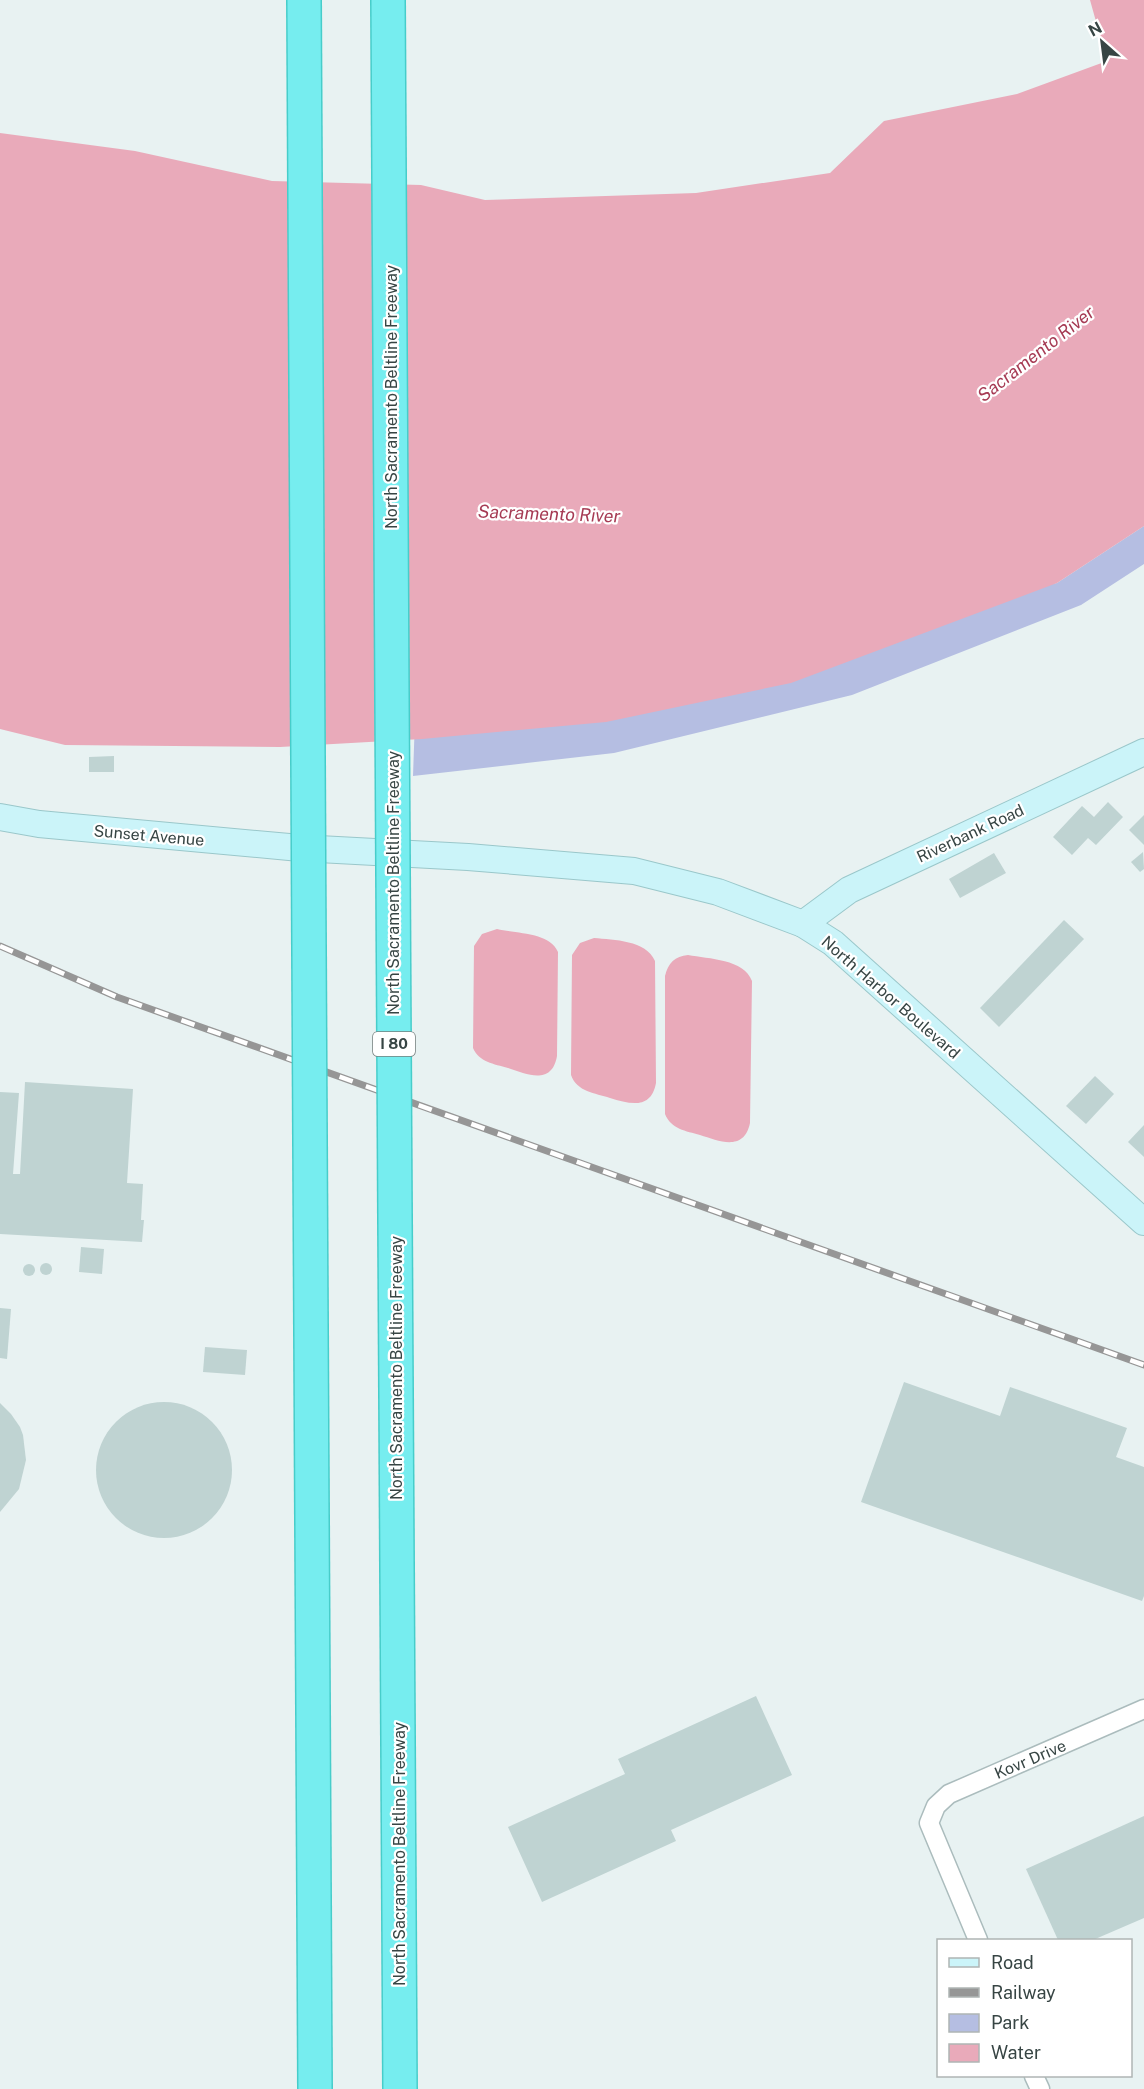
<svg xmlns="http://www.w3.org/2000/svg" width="1144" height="2089" viewBox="0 0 1144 2089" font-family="'Public Sans',sans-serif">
  <rect width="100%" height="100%" fill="#e8f2f2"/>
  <!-- green -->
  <path fill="#b5bee2" d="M1144 526V564L1081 605 852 695 614 753 413 776 415 719 1057 583Z"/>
  <!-- water -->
  <g fill="#e9aaba">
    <path d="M1090 0H1144V526L1057 583 791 683 606 722 422 739 280 747 65 745 0 729V133L135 151 272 181 421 185 485 200 696 193 830 173 884 121 1017 94 1107 61Z"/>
    <path d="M497 929C517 934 549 932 558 952L557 1056C552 1085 528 1075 508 1068 494 1064 479 1062 473 1048L474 946 482 934Z"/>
    <path d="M594 938C614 940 646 940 655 961L656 1083C651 1110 630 1104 610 1098 595 1093 577 1092 571 1075L572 955 580 943Z"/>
    <path d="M688 955C709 959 744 959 752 981L750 1123C744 1152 719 1141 700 1135 686 1131 671 1129 665 1114V976C668 963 675 956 688 955Z"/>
  </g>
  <!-- building -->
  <g fill="#bfd3d2">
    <path d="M114 756V772H89V757Z"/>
    <path d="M1108 802 1123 817 1096 845 1088 838 1072 855 1053 837 1082 806 1094 817Z"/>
    <path d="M1144 815V845L1129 830Z"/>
    <path d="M1143 852 1144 869 1140 872 1131 862Z"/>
    <path d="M994 853 1006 873 960 898 949 879Z"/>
    <path d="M1064 920 1084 939 999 1027 980 1008Z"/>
    <path d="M1095 1076 1114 1094 1086 1124 1066 1106Z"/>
    <path d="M25 1082 133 1089 127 1183 143 1184 141 1220H144L142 1242 0 1234V1092L19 1093 13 1174H20Z"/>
    <path d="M1144 1125V1157L1128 1142Z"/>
    <path d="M81 1247 104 1249 102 1274 79 1272Z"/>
    <circle cx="46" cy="1269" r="6"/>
    <circle cx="29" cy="1270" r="6"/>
    <path d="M0 1308 11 1309 7 1359 0 1358Z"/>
    <path d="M205 1347 247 1350 245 1375 203 1372Z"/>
    <path d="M904 1382 1000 1416 1010 1387 1127 1428 1116 1457 1144 1467V1596L1142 1601 861 1502Z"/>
    <circle cx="164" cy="1470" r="68"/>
    <path d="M0 1403 11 1414 20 1427 23 1435 26 1460 19 1489 0 1512Z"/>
    <path d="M756 1696 792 1775 671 1830 676 1841 542 1902 508 1827 625 1774 618 1759Z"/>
    <path d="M1144 1816V1918L1093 1940H1058L1026 1869Z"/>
  </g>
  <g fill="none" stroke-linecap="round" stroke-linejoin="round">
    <defs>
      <g id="street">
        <path d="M978 1940 929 1823 936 1806 949 1794 1144 1709"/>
        <path d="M1034 2076 1040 2089"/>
      </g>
      <g id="secondary">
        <path d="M0 817 39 824 300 848 468 857 634 871 718 892 803 924 833 943 1144 1222"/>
        <path d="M803 924 849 890 1144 752"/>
      </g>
    </defs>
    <!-- street casing -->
    <use href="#street" stroke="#abbcbd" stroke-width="21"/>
    <!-- secondary casing -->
    <use href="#secondary" stroke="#9ac7ca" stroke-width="28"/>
    <!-- street -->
    <use href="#street" stroke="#fff" stroke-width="18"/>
    <!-- secondary -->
    <use href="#secondary" stroke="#cbf4f9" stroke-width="26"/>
    <defs>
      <path id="rail" d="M0 946 117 997 1144 1365"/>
    </defs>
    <!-- rail casing -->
    <use href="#rail" stroke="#969696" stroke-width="7"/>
    <!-- rail -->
    <use href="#rail" stroke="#fff" stroke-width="4.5" stroke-dasharray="14" stroke-linecap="butt"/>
    <defs>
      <g id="highway-bridge">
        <path d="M304 0 315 2089"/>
        <path d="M388 0 400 2089"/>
      </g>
    </defs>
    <!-- highway-bridge casing -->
    <use href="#highway-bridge" stroke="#47cdca" stroke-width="36" stroke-linecap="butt"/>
    <!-- highway-bridge -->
    <use href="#highway-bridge" stroke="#76edef" stroke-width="33"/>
  </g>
  <g text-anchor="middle" stroke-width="4.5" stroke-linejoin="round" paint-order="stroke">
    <!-- shield labels -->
    <rect fill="#fff" stroke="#737d7c" stroke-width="1.5" x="373" y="1032" width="42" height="24" rx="4.5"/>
    <g font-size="15" font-weight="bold" fill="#374544">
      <text x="394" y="1049">I 80</text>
    </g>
    <!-- street labels -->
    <g font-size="16" fill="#374544" stroke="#fff">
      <text transform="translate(391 397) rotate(-90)" y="6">North Sacramento Beltline Freeway</text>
      <text transform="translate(970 833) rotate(-25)" y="6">Riverbank Road</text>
      <text transform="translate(149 835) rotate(5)" y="6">Sunset Avenue</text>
      <text transform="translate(393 883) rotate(-90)" y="6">North Sacramento Beltline Freeway</text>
      <text transform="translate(891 997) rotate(41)" y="6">North Harbor Boulevard</text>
      <text transform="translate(396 1368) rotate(-90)" y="6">North Sacramento Beltline Freeway</text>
      <text transform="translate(1030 1759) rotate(-23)" y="6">Kovr Drive</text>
      <text transform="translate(399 1854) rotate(-90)" y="6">North Sacramento Beltline Freeway</text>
    </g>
    <!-- water labels -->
    <g font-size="18" font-style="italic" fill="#a63b54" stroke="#fff">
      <text transform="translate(1036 354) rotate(-38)" y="6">Sacramento River</text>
      <text transform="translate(549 514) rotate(2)" y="6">Sacramento River</text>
    </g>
  </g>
  <!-- legend -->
  <rect x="937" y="1939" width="195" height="138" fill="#ffffff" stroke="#afb5b4" stroke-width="1.5"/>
  <rect x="949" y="1958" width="30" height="9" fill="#cbf4f9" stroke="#afb5b4" stroke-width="1.5"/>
  <text x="991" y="1969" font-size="18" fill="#374544">Road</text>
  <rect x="949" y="1988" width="30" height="9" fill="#969696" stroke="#afb5b4" stroke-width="1.5"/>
  <text x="991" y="1999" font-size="18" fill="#374544">Railway</text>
  <rect x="949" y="2014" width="30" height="18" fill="#b5bee2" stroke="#afb5b4" stroke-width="1.5"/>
  <text x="991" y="2029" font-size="18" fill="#374544">Park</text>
  <rect x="949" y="2044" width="30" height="18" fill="#e9aaba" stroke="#afb5b4" stroke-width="1.5"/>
  <text x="991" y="2059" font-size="18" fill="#374544">Water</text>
  <!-- north arrow -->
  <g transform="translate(1102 42) rotate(332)" stroke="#ffffff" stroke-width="4.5" paint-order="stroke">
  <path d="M0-4.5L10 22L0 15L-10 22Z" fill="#374544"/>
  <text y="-9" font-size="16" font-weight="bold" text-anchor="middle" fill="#374544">N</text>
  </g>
</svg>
